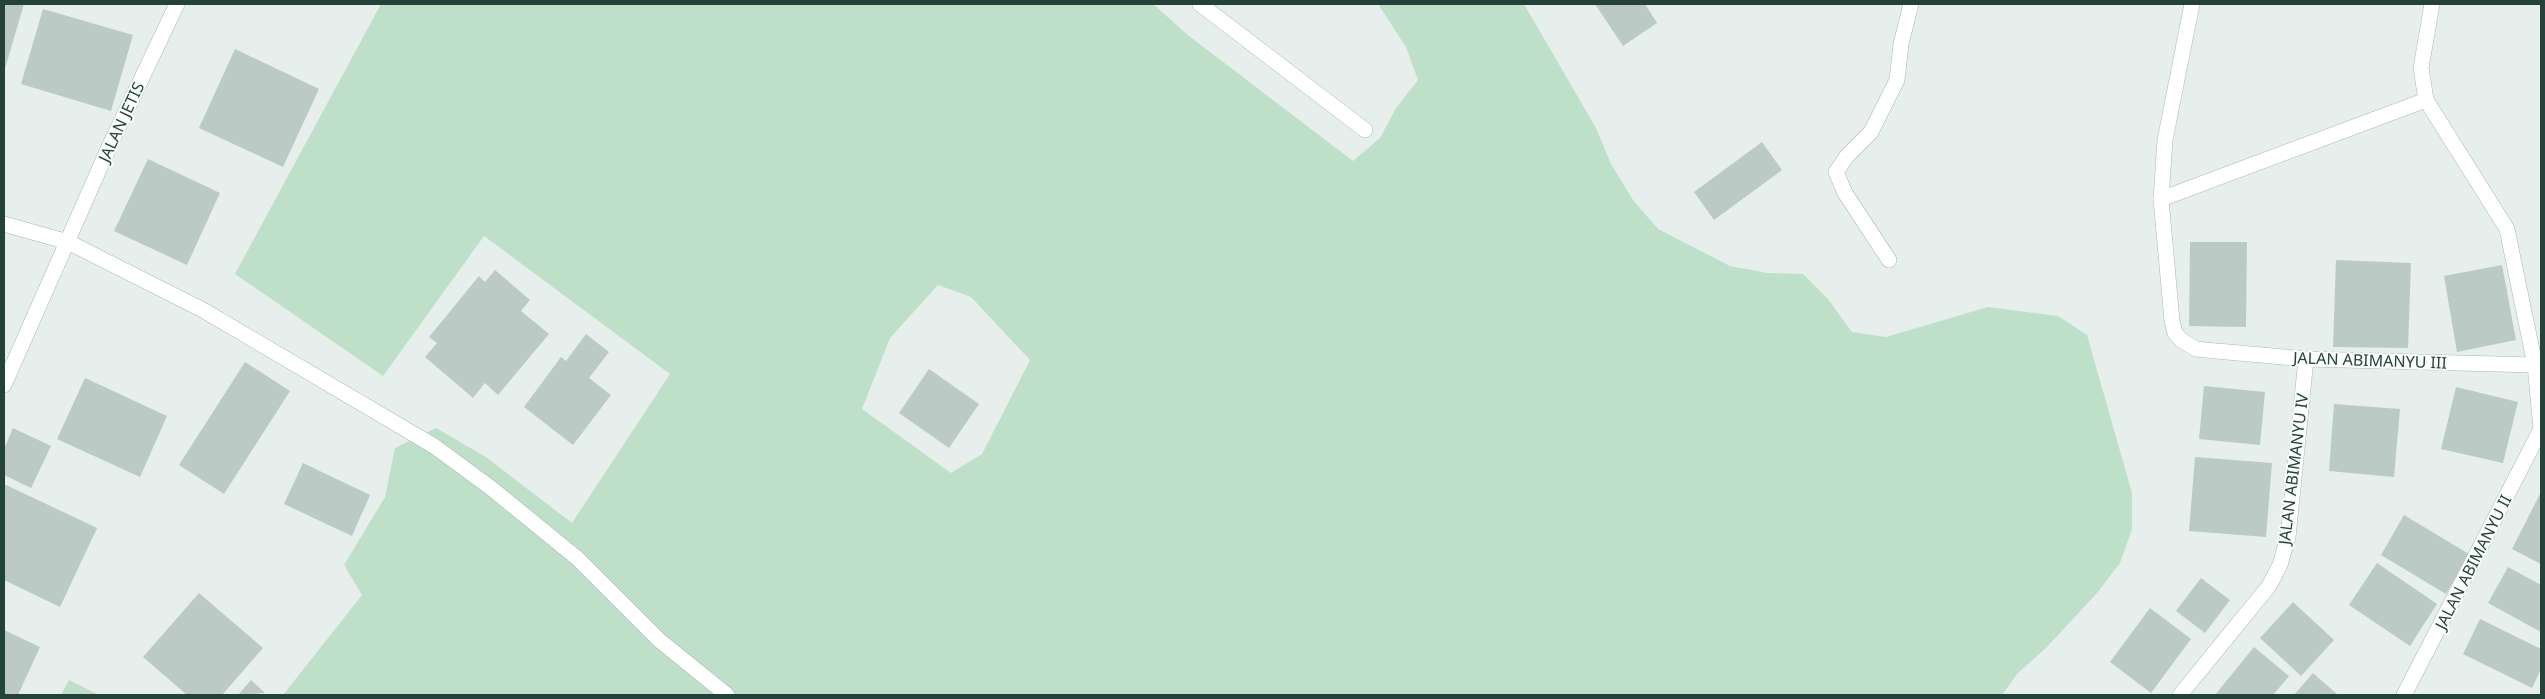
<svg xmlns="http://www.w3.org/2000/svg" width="2545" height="699" viewBox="0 0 2545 699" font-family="'Noto Sans',sans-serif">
  <rect width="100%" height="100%" fill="#e6efeb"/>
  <!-- green -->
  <g fill="#bfe0c8" fill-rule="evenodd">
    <path d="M381 4H1153L1189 36 1353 161 1380 138 1396 108 1418 80 1406 47 1378 4H1524L1596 128 1611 164 1633 200 1658 229 1730 266 1767 273 1803 274 1828 299 1852 332 1886 337 1988 307 2058 316 2087 335 2132 493V529L2120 563 2097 593 2046 648 2017 674 2002 695H283L362 595 344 565 385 497 395 448 436 428 486 457 572 523 670 374 484 236 383 376 235 274ZM938 285 971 297 1030 360 982 454 951 473 862 409 890 338Z"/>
    <path d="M69 680 99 695H61Z"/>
  </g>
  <!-- building -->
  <g fill="#bbcac4">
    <path d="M4 4H24L4 72Z"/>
    <path d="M1595 4H1645L1657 23 1623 46Z"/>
    <path d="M43 9 133 35 111 111 21 84Z"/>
    <path d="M235 49 319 89 283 167 199 128Z"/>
    <path d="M1762 142 1782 170 1714 220 1694 192Z"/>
    <path d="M148 159 220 193 187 265 114 231Z"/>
    <path d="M2190 242H2247L2246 327 2189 326Z"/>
    <path d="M2336 260 2411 263 2408 348 2333 347Z"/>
    <path d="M2502 265 2516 340 2457 352 2444 276Z"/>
    <path d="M495 270 530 300 521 311 549 334 498 395 485 383 473 398 425 357 437 343 429 337 479 276 485 282Z"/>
    <path d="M586 334 609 352 589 378 611 395 573 445 524 407 561 357 566 361Z"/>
    <path d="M245 362 290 391 224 494 179 465Z"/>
    <path d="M929 369 979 404 949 448 899 413Z"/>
    <path d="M85 378 167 416 140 477 57 439Z"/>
    <path d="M2204 386 2265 392 2260 445 2199 439Z"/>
    <path d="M2456 387 2518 402 2503 463 2441 449Z"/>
    <path d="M2334 404 2400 409 2394 477 2329 471Z"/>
    <path d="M13 428 51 446 31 488 4 475V449Z"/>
    <path d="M2195 457 2272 463 2266 537 2189 531Z"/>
    <path d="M303 463 370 495 352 536 284 504Z"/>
    <path d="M4 484 97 528 60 607 4 580Z"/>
    <path d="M2541 492V564L2512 549Z"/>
    <path d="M2404 515 2469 554 2446 594 2381 555Z"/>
    <path d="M2377 563 2437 604 2410 646 2349 605Z"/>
    <path d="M2508 567 2541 585V632L2488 603Z"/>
    <path d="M2201 578 2230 600 2205 633 2176 611Z"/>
    <path d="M199 593 263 648 222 695H187L143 657Z"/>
    <path d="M2293 602 2334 640 2301 676 2260 638Z"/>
    <path d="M2150 608 2191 639 2151 693 2110 662Z"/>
    <path d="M2480 619 2541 649V669L2532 688 2463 654Z"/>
    <path d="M4 630 40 647 18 695H4Z"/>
    <path d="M2254 647 2289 676 2273 695H2215Z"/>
    <path d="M2313 673 2338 695H2294Z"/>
    <path d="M251 680 265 693 238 695Z"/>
  </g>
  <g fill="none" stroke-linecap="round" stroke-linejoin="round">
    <defs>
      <g id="minor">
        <path d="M1200 4 1365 130"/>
        <path d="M2192 4 2165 140 2161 199 2172 321 2175 333 2181 340 2196 349 2205 350 2306 359 2535 365 2541 429"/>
        <path d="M2432 4 2421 68 2426 100 2507 229 2535 365"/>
        <path d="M2161 199 2426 100"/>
        <path d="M4 224 68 242 203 310 434 446 491 488 577 558 659 640 727 695"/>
        <path d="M1889 260 1845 193 1836 172 1847 156 1871 132 1897 80 1901 44 1911 4"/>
        <path d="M4 385 109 147 177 4"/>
        <path d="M2180 695 2269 586 2280 565 2288 537 2306 359"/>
        <path d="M2404 695 2541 429"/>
      </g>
    </defs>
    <!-- minor casing -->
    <use href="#minor" stroke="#a8b8b2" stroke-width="16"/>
    <!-- minor -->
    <use href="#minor" stroke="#fff" stroke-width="15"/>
  </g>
  <g text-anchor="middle" stroke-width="4" stroke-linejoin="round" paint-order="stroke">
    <!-- street labels -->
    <g font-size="16" fill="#24423a" stroke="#f7fbf9">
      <text transform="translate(121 122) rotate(-65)" y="6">JALAN JETIS</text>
      <text transform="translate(2370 360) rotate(2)" y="6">JALAN ABIMANYU III</text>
      <text transform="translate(2293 469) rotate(-83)" y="6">JALAN ABIMANYU IV</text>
      <text transform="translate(2473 562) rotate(-63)" y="6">JALAN ABIMANYU II</text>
    </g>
  </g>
  <!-- border -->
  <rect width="2545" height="699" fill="none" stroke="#24423a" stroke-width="10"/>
</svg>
